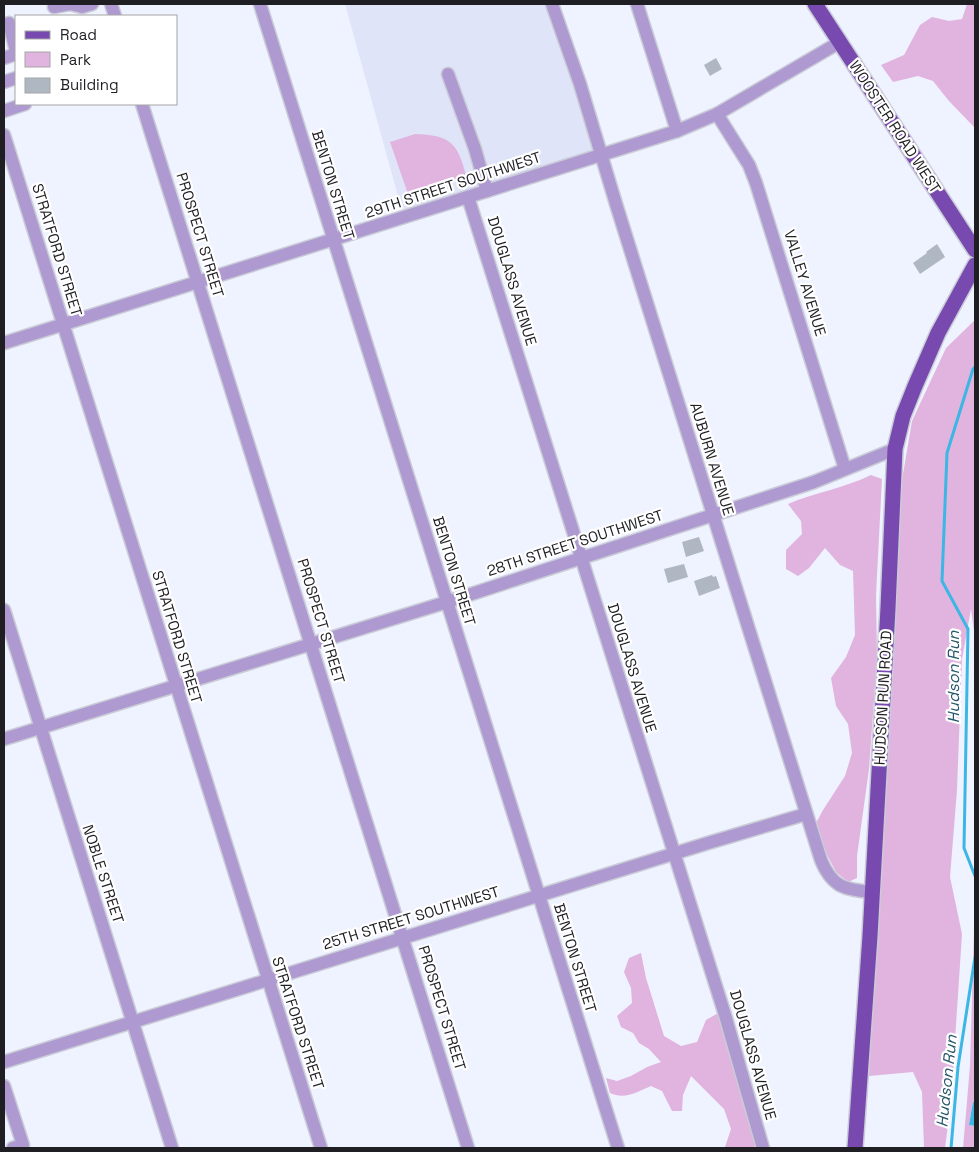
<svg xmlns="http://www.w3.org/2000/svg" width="979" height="1152" viewBox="0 0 979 1152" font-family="'Space Grotesk',sans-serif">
  <rect width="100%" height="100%" fill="#eff2ff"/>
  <!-- built -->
  <path fill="#e0e4f8" d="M345 4H552L601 155 404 218Z"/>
  <!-- green -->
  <g fill="#e0b4df">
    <path d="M967 4H975V128L949 101 933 81 918 76 893 82 881 65 904 55 920 25 932 17 949 21 962 19Z"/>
    <path d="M415 134C450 135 458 143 466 176L408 194 390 142Z"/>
    <path d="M975 320V638L971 609 962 659 957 790 950 877 962 934 951 1101 945 1148H924L922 1092 913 1072 869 1076 879 879 895 622 902 480 912 421 946 348Z"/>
    <path d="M871 475 882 479 876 595 877 658 869 769 857 856V878L848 882 836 872 822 845 815 825 823 810 845 776 852 753 848 724 836 706 831 678 846 657 855 635 853 571 840 565 825 548 809 568 798 576 786 569V550L802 534 801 521 788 504C816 492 845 488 871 475Z"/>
    <path d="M975 897V1103L973 1102 969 1125 975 1126V1148H963L970 1066Z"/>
    <path d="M641 953 646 978 664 1036 681 1046 697 1042 706 1020 720 1012 757 1138 754 1148H727L725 1147 731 1129 724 1109 691 1076 683 1095 682 1111H672L662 1091 651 1086C637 1092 625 1100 610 1093L606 1078 617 1081 631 1076 647 1067 661 1062 649 1049 639 1043 633 1033 621 1027 617 1016 632 1003 631 988 624 972 629 958Z"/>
  </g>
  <!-- water -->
  <path fill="#3cb6e3" d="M973 1102 975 1103V1126L969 1125Z"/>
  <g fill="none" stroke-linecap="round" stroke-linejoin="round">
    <!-- stream -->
    <g stroke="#3cb6e3" stroke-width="3">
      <path d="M975 367 973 369 947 453 942 581 968 629 964 848 975 876"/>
      <path d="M951 1148 958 1067 975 957"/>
    </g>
  </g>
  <!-- building -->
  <g fill="#afb8c2">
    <path d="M716 58 722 69 710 76 704 65Z"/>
    <path d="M937 244 945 257 920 274 913 263 927 253 926 252Z"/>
    <path d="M699 537 704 551 686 557 682 542Z"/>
    <path d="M684 564 688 577 668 583 664 569Z"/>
    <path d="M712 575 713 577 716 576 720 588 699 596 694 581Z"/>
  </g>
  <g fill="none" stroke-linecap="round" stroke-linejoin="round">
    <defs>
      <g id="minor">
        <path d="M111 4 115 16"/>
        <path d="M260 4 618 1148"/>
        <path d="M552 4 580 84 616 204 821 860C832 887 845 890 872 892"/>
        <path d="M637 4 677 131"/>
        <path d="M54 7 70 4 82 7 92 4"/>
        <path d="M4 25 9 23 16 51"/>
        <path d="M4 58 16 54"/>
        <path d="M448 74 475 149 487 191"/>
        <path d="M4 82 16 78"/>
        <path d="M142 104 468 1148"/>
        <path d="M4 111 25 104"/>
        <path d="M717 114 749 165 756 183 845 469"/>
        <path d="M4 135 321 1148"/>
        <path d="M468 197 725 1015 763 1148"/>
        <path d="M4 343 677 131 717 114 840 42"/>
        <path d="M4 610 172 1148"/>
        <path d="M4 739 447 602 713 515 814 482 895 449"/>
        <path d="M4 1062 708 843 806 814"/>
        <path d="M4 1086 23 1145 13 1148"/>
      </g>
      <g id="major">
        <path d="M815 4 975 250"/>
        <path d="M855 1148 870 936 888 608 895 449 903 416 915 386 938 333 975 265"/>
      </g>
    </defs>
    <!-- minor casing -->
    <use href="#minor" stroke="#c9ccd7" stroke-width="15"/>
    <!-- major casing -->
    <use href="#major" stroke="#c9ccd7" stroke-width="18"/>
    <!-- minor -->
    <use href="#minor" stroke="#af99d1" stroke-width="12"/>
    <!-- major -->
    <use href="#major" stroke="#784aaf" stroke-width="15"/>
  </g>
  <g text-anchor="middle" stroke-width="4.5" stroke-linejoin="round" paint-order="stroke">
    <!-- street labels -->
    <g font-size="15" fill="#1e1e23" stroke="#fff">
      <text transform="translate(895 127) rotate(57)" y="5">WOOSTER ROAD WEST</text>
      <text transform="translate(333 185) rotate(73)" y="5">BENTON STREET</text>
      <text transform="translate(453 185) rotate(-18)" y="5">29TH STREET SOUTHWEST</text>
      <text transform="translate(200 235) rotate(73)" y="5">PROSPECT STREET</text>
      <text transform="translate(57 250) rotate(73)" y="5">STRATFORD STREET</text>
      <text transform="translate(512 281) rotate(73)" y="5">DOUGLASS AVENUE</text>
      <text transform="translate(805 283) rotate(73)" y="5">VALLEY AVENUE</text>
      <text transform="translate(712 459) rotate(73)" y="5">AUBURN AVENUE</text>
      <text transform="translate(575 543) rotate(-18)" y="5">28TH STREET SOUTHWEST</text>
      <text transform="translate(454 571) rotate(73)" y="5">BENTON STREET</text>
      <text transform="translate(321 621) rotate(73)" y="5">PROSPECT STREET</text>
      <text transform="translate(177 637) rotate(73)" y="5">STRATFORD STREET</text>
      <text transform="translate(632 668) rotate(73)" y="5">DOUGLASS AVENUE</text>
      <text transform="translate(883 698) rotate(-87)" y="5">HUDSON RUN ROAD</text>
      <text transform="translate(103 874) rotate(72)" y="5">NOBLE STREET</text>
      <text transform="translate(411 918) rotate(-17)" y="5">25TH STREET SOUTHWEST</text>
      <text transform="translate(575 958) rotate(73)" y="5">BENTON STREET</text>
      <text transform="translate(442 1008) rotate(73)" y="5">PROSPECT STREET</text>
      <text transform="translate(298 1023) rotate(72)" y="5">STRATFORD STREET</text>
      <text transform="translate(753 1055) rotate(74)" y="5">DOUGLASS AVENUE</text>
    </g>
    <!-- water labels -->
    <g font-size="16" font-style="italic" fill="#27576b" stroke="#fff">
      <text transform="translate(953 677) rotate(-90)" y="6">Hudson Run</text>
      <text transform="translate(946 1081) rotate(-84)" y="6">Hudson Run</text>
    </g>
  </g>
  <!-- border -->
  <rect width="979" height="1152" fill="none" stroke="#1e1e23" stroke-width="10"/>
  <!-- legend -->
  <rect x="15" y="15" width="162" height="90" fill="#ffffff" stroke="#a5a5a7"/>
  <rect x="25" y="31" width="25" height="8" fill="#784aaf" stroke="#a5a5a7"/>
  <text x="60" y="40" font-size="15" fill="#1e1e23">Road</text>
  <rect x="25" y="52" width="25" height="15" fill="#e0b4df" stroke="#a5a5a7"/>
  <text x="60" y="65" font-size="15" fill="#1e1e23">Park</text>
  <rect x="25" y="78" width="25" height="15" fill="#afb8c2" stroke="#a5a5a7"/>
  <text x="60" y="90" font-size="15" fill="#1e1e23">Building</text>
</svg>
